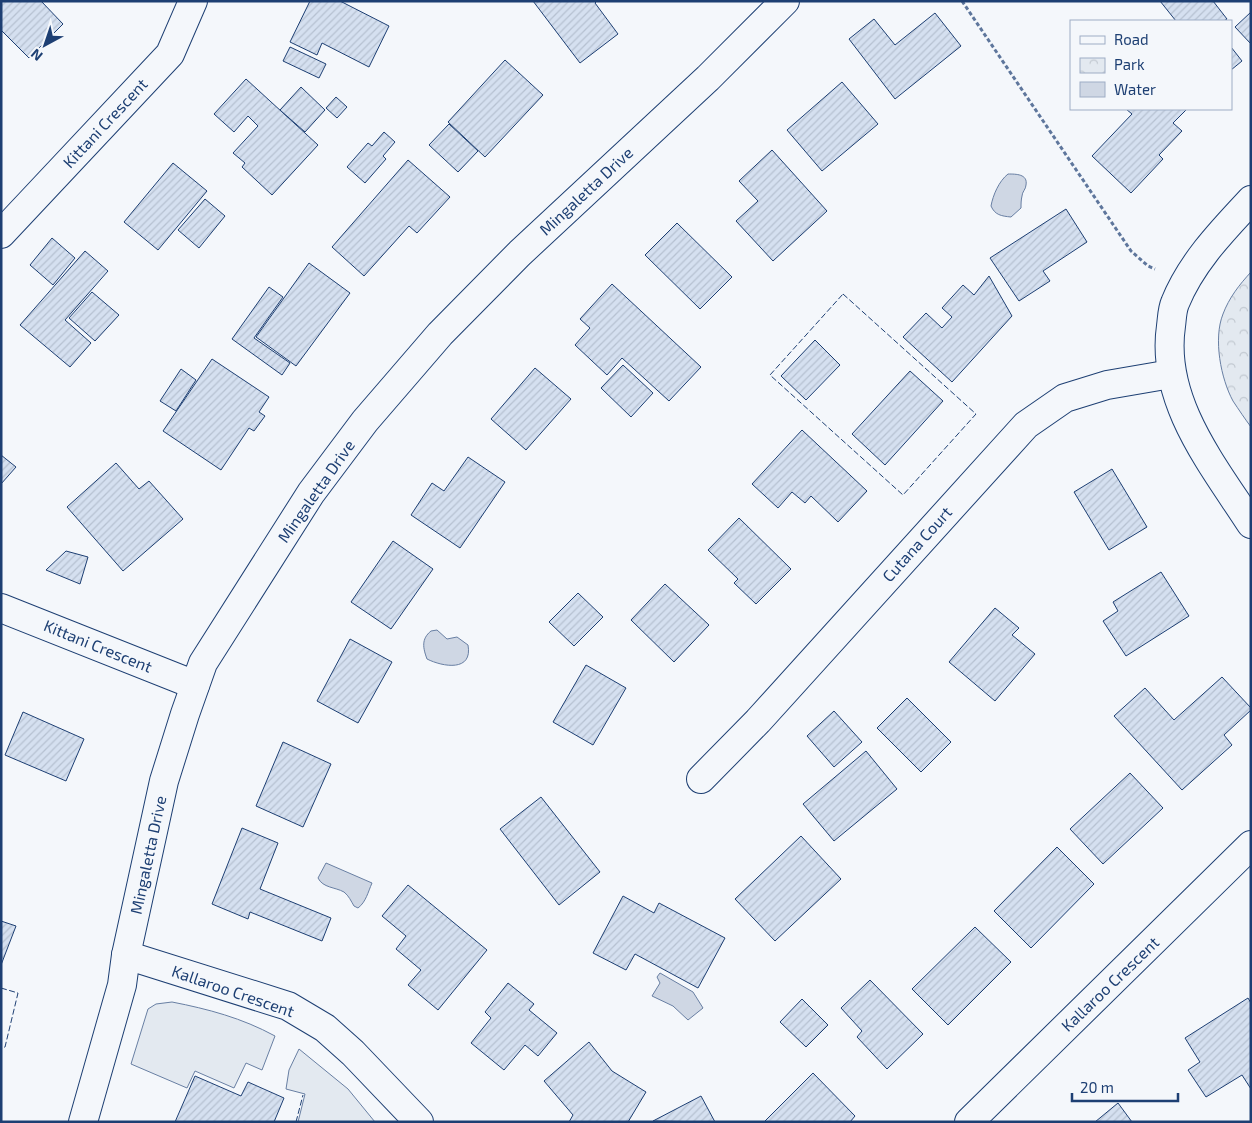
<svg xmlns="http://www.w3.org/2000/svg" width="1252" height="1123" viewBox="0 0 1252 1123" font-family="'Exo 2',sans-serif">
  <defs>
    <pattern id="park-crowns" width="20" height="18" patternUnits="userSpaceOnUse" patternTransform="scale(1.25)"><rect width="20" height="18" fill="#e3e9f0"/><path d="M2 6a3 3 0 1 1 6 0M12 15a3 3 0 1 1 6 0" fill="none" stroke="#c2c9d1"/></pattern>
    <pattern id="building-hatch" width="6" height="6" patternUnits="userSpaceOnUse" patternTransform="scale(1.25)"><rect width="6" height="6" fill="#d5e0f0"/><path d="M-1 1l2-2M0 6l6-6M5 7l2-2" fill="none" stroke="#b6c1d1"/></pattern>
  </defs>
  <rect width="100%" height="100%" fill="#f4f7fb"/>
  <!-- grass -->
  <g fill="#e3e9f0" stroke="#687fa3">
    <path d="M172 1002C208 1009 242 1018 275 1036L262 1070 246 1063 234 1088 195 1071 187 1088 131 1064 148 1009 156 1004Z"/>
    <path d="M299 1049 348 1089 375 1122H298L305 1094 286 1089 289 1070Z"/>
  </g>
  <!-- park -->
  <path fill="url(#park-crowns)" stroke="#687fa3" d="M1251 272V427C1245 419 1239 410 1233 401 1221 379 1213 339 1223 314 1229 298 1239 285 1251 272Z"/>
  <!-- water -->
  <g fill="#cfd7e4" stroke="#687fa3">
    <path d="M1008 174C1016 174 1028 174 1026 185 1026 189 1022 192 1022 196 1021 200 1021 204 1021 208L1011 217C1001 216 995 215 991 206 993 195 999 181 1008 174Z"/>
    <path d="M437 630 447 639 457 637 468 645C473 672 443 667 427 659 423 648 421 639 431 631Z"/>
    <path d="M326 863 372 883C368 892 366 902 358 908L354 906C351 901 349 896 344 892 335 887 323 888 318 878Z"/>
    <path d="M660 973 693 992 703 1008 688 1020 673 1006 652 996 660 983 657 977Z"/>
  </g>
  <!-- building -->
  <g fill="url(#building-hatch)" stroke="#1d3f73">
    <path d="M1 1H41L63 24 29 58 1 30Z"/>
    <path d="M310 1H340L389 26 369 67 322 43 317 55 290 42Z"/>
    <path d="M533 1H597L595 3 618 34 580 63Z"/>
    <path d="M1160 1H1213L1227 19 1224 21H1176Z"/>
    <path d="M1251 12V44L1235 27Z"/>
    <path d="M935 13 961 46 895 99 849 39 874 19 895 45Z"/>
    <path d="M290 47 326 64 319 78 283 61Z"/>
    <path d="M1231 47 1242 61 1231 70Z"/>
    <path d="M505 60 543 95 485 157 448 122Z"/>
    <path d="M246 79 318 145 272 195 242 167 245 163 233 153 258 126 248 116 234 132 214 114Z"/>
    <path d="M842 82 878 124 822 171 787 130Z"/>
    <path d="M301 87 325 110 305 132 280 110Z"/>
    <path d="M336 97 347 107 337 118 326 108Z"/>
    <path d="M1126 109H1187L1173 123 1182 131 1159 155 1163 159 1131 193 1092 156 1132 114Z"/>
    <path d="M449 124 478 151 458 172 429 145Z"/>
    <path d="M384 132 395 142 383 156 386 159 365 183 347 167 368 143 372 146Z"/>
    <path d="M772 150 827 211 773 261 736 221 758 201 739 181Z"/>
    <path d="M408 160 450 197 417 233 409 226 364 276 332 247Z"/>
    <path d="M173 163 207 191 158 250 124 222Z"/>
    <path d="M205 199 225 216 199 248 178 230Z"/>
    <path d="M1066 209 1087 242 1043 271 1050 281 1019 301 990 258Z"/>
    <path d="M677 223 732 277 700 309 645 255Z"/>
    <path d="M52 238 75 258 53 285 30 265Z"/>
    <path d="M85 251 108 271 65 320 91 343 70 367 20 325Z"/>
    <path d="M309 263 350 293 296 366 256 337Z"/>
    <path d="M989 276 1012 316 952 382 903 337 926 313 942 328 952 317 942 308 963 285 974 295Z"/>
    <path d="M612 284 701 367 669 401 622 358 607 375 575 345 590 328 580 319Z"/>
    <path d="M269 287 283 297 254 338 290 363 282 375 232 339Z"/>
    <path d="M92 292 119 315 95 341 69 318Z"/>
    <path d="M815 340 840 365 806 400 781 376Z"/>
    <path d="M212 359 269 397 259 412 265 416 254 431 249 428 221 470 163 431Z"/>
    <path d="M623 365 653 393 631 417 601 388Z"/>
    <path d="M535 368 571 399 526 450 491 419Z"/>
    <path d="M181 369 196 380 176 411 160 401Z"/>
    <path d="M910 371 943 401 885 465 852 434Z"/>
    <path d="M802 430 867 491 838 522 811 496 805 503 792 492 778 508 752 484Z"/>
    <path d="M1 455 16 467 1 484Z"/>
    <path d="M468 457 505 482 460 548 411 515 432 483 444 491Z"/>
    <path d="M116 463 139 489 149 481 183 519 123 571 67 507Z"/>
    <path d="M1112 469 1147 527 1109 550 1074 492Z"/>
    <path d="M739 518 791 569 756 604 734 583 738 579 708 550Z"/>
    <path d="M393 541 433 569 391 629 351 602Z"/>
    <path d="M66 551 88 557 80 584 46 570Z"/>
    <path d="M1161 572 1189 616 1126 656 1103 621 1118 611 1113 602Z"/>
    <path d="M665 584 709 625 674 662 631 620Z"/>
    <path d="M578 593 603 617 574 646 549 622Z"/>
    <path d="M995 608 1019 628 1012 635 1035 654 995 701 949 662Z"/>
    <path d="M350 639 392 662 358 723 317 701Z"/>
    <path d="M586 665 626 688 593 745 553 722Z"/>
    <path d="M1222 677 1251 708V710L1224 735 1232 745 1182 790 1114 716 1145 688 1174 720Z"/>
    <path d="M907 698 951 742 921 772 877 728Z"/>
    <path d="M834 711 862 742 834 767 807 736Z"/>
    <path d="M23 712 84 739 66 781 5 755Z"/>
    <path d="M283 742 331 764 303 827 256 806Z"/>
    <path d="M866 751 897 789 834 841 803 804Z"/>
    <path d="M1130 773 1163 808 1103 864 1070 829Z"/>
    <path d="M541 797 600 872 559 905 500 829Z"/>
    <path d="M242 828 278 843 260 889 331 918 322 941 250 912 248 919 212 904Z"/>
    <path d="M801 836 841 879 775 941 735 899Z"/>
    <path d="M1057 847 1094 884 1031 948 994 911Z"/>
    <path d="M408 885 487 950 438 1010 408 985 421 970 396 949 406 936 382 916Z"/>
    <path d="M623 896 654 913 659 903 725 938 698 988 635 954 626 970 593 953Z"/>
    <path d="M1 921 16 926 1 965Z"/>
    <path d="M975 927 1011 962 948 1025 912 989Z"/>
    <path d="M870 980 923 1034 887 1069 857 1037 862 1031 841 1008Z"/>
    <path d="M508 983 534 1004 529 1010 557 1033 538 1056 525 1045 504 1070 471 1043 491 1018 485 1012Z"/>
    <path d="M1248 998 1251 1003V1089L1242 1075 1206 1097 1188 1070 1200 1062 1185 1038Z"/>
    <path d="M802 999 828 1025 806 1047 780 1022Z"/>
    <path d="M589 1042 612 1071 646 1092 628 1122H569L573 1115 544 1081Z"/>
    <path d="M813 1073 855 1116 850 1122H764Z"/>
    <path d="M195 1076 241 1096 248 1082 284 1098 274 1122H175Z"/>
    <path d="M701 1096 715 1122 653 1121Z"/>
    <path d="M1118 1103 1132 1122H1095Z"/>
  </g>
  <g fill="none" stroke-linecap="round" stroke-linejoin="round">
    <defs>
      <g id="street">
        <path d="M1251 200C1222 231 1191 263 1175 303 1172 310 1172 319 1171 326 1160 401 1213 465 1251 524"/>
        <path d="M1 234 170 54 193 1"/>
        <path d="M1 608 195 685"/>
        <path d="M701 779 758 721 1026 425 1065 398 1107 385 1171 374"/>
        <path d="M126 955 288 1006 325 1028 353 1053 419 1122"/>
        <path d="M83 1122 122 985 126 955 164 781 185 714 203 663 311 493 365 421 440 334 520 253 708 78 785 1"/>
        <path d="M969 1122 1251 845"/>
      </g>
    </defs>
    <!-- street casing -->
    <use href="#street" stroke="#1d3f73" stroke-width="30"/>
    <!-- path -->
    <path stroke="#5e769c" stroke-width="3" stroke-dasharray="4 2.5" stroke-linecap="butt" d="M962 1 1131 251 1148 266 1155 269"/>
    <!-- street -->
    <use href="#street" stroke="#f4f7fb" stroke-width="28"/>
    <!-- fence -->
    <g stroke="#1d3f73" stroke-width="1" stroke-dasharray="6 2.5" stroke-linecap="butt">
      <path d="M843 294 976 414 903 495 770 375Z"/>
      <path d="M1 988 18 993 5 1047 1 1049"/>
      <path d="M296 1122 303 1095"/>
    </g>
  </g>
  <g text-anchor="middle" stroke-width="4" stroke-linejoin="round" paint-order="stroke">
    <!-- street labels -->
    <g font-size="16" fill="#1d3f73" stroke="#f4f7fb">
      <text transform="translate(105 123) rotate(-47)" y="6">Kittani Crescent</text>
      <text transform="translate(586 191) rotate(-43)" y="6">Mingaletta Drive</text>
      <text transform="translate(316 491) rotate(-55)" y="6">Mingaletta Drive</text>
      <text transform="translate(917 544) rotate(-48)" y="6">Cutana Court</text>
      <text transform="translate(98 646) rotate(22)" y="6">Kittani Crescent</text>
      <text transform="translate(148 855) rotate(-78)" y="6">Mingaletta Drive</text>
      <text transform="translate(1110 984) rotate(-44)" y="6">Kallaroo Crescent</text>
      <text transform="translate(233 991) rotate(19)" y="6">Kallaroo Crescent</text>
    </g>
  </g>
  <!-- border -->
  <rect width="1252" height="1123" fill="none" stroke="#1d3f73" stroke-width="5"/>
  <!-- legend -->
  <rect x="1070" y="20" width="162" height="90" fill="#f4f7fb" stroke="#9eadc5"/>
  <rect x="1080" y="36" width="25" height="8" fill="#f4f7fb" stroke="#9eadc5"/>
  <text x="1114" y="45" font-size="15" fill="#1d3f73">Road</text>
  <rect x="1080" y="58" width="25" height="15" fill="url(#park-crowns)" stroke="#9eadc5"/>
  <text x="1114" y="70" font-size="15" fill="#1d3f73">Park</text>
  <rect x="1080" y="82" width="25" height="15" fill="#cfd7e4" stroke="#9eadc5"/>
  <text x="1114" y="95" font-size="15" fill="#1d3f73">Water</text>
  <!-- north arrow -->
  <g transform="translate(45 45) rotate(220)" stroke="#f4f7fb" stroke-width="4" paint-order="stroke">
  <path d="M0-4L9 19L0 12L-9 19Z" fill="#1d3f73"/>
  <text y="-8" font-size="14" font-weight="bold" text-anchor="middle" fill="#1d3f73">N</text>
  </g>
  <!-- scale -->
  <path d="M1072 1093v8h106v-8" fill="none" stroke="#1d3f73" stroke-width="2.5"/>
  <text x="1080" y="1093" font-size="15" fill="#1d3f73" stroke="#f4f7fb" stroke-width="4" paint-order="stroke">20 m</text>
</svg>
